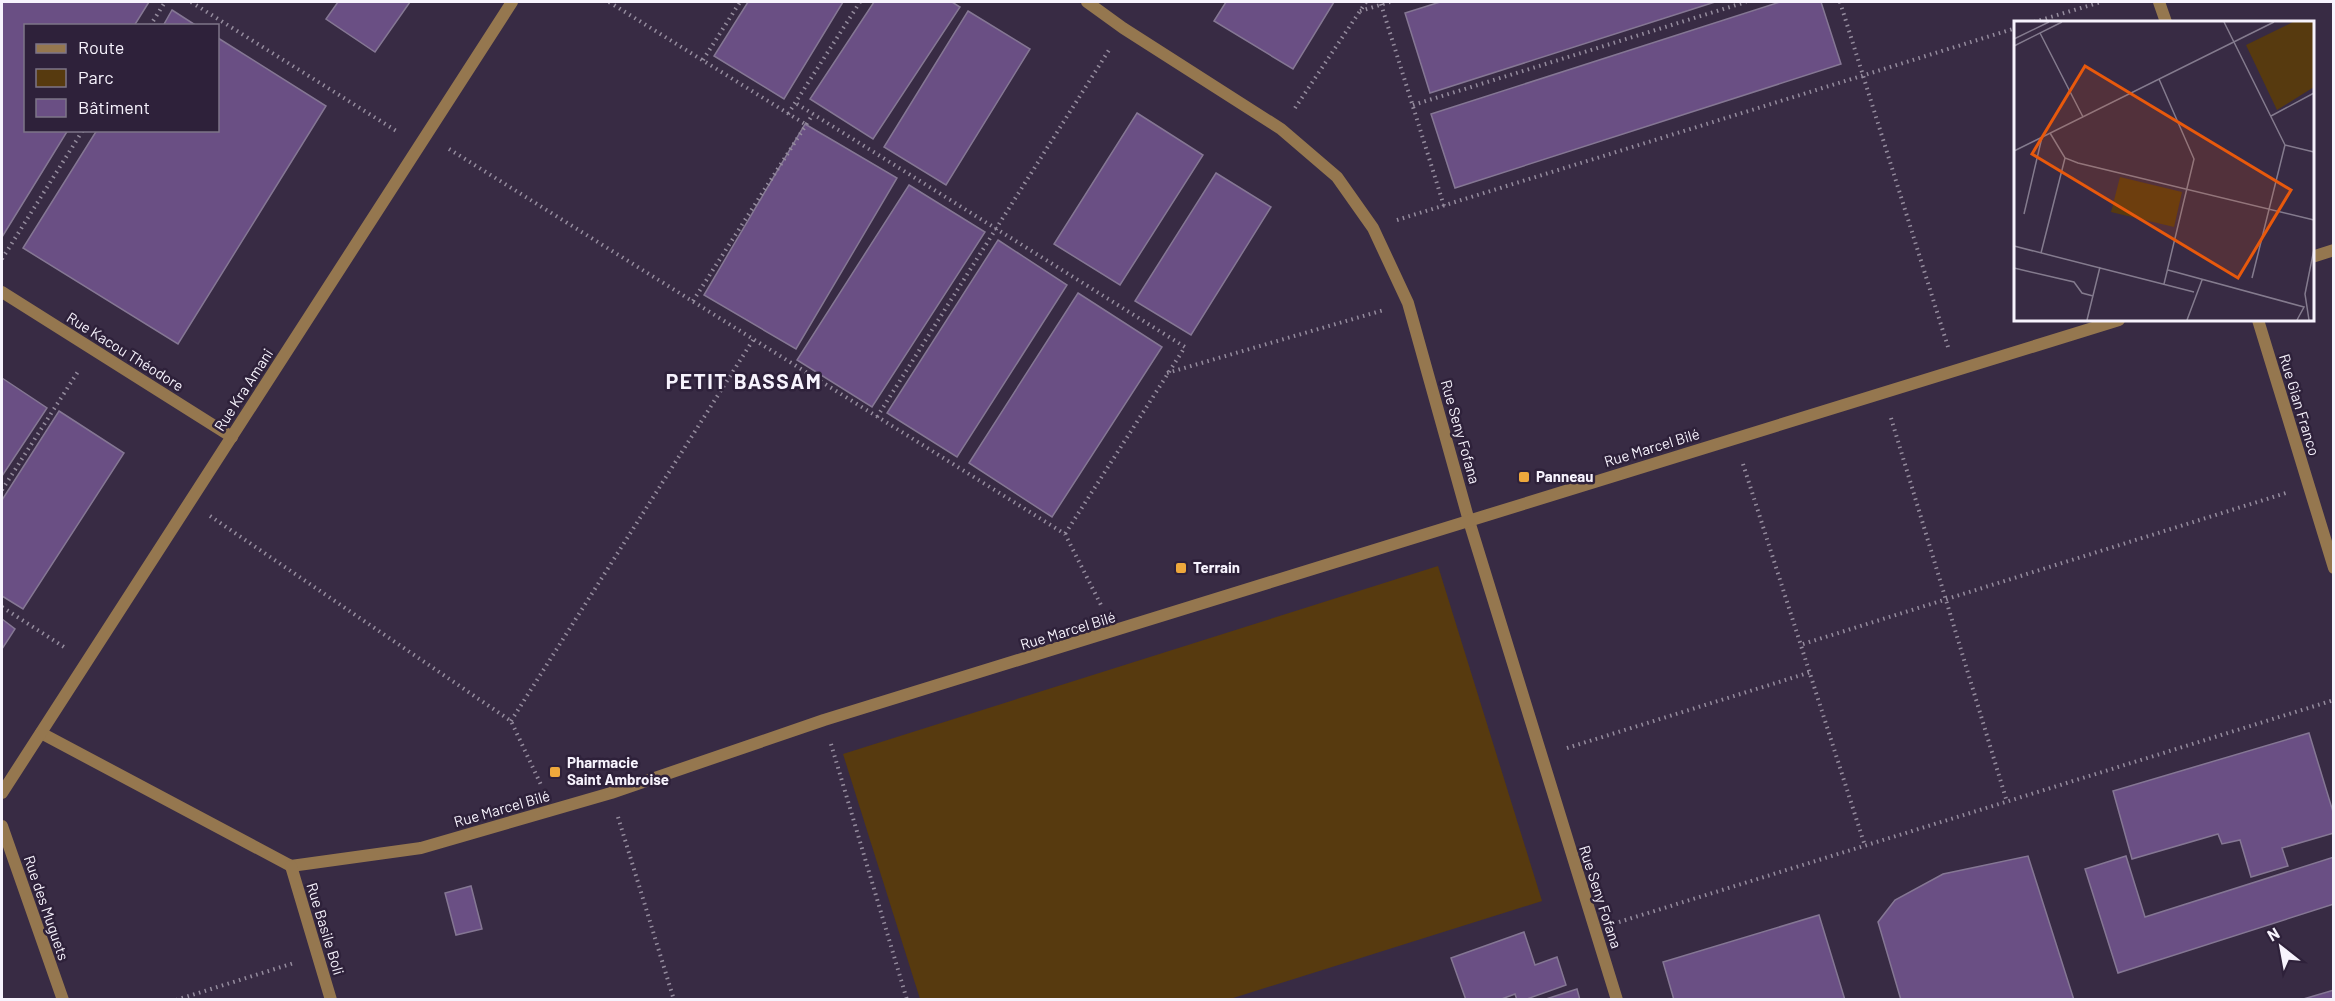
<svg xmlns="http://www.w3.org/2000/svg" width="2335" height="1001" viewBox="0 0 2335 1001" font-family="Barlow,sans-serif">
  <rect width="100%" height="100%" fill="#382b44"/>
  <!-- green -->
  <path fill="#573a0f" d="M1438 566 1542 901 1230 999H920L843 754Z"/>
  <!-- building -->
  <g fill="#6a4f84" stroke="#857794" stroke-width="1.5">
    <path d="M2 2H149L134 26H26V130H68L2 237Z"/>
    <path d="M338 2H410L375 52 326 19Z"/>
    <path d="M748 2H843L784 99 714 56Z"/>
    <path d="M874 2H952L960 7 873 139 810 99Z"/>
    <path d="M1226 2H1334L1293 69 1214 21Z"/>
    <path d="M1440 2H1715L1430 93 1405 13Z"/>
    <path d="M1780 2H1821L1841 64 1455 188 1431 114Z"/>
    <path d="M172 10 197 26H163Z"/>
    <path d="M968 11 1030 49 946 185 884 147Z"/>
    <path d="M218 38 326 106 178 344 23 248 97 130H218Z"/>
    <path d="M1137 113 1203 155 1120 285 1054 244Z"/>
    <path d="M805 124 897 178 796 349 704 295Z"/>
    <path d="M1216 173 1271 207 1191 335 1135 301Z"/>
    <path d="M909 185 985 232 872 407 797 360Z"/>
    <path d="M998 240 1067 285 957 457 887 413Z"/>
    <path d="M1078 293 1162 347 1052 517 969 463Z"/>
    <path d="M2 378 47 408 2 476Z"/>
    <path d="M59 411 124 453 23 609 2 596V500Z"/>
    <path d="M2 619 15 629 2 649Z"/>
    <path d="M2309 733 2334 815V833L2282 848 2288 866 2251 877 2240 840 2222 844 2218 834 2132 859 2113 791Z"/>
    <path d="M2028 856 2074 1000H1901L1878 922 1895 900 1943 874Z"/>
    <path d="M2126 856 2145 917 2334 857V904L2118 973 2085 869Z"/>
    <path d="M471 886 482 929 456 935 445 893Z"/>
    <path d="M1819 915 1845 1000H1674L1663 962Z"/>
    <path d="M1524 932 1535 965 1557 957 1566 985 1524 1000H1517L1515 994 1499 1000H1466L1451 958Z"/>
    <path d="M1577 989 1580 1000H1543Z"/>
    <path d="M2334 990V1000H2300Z"/>
  </g>
  <g fill="none" stroke-linecap="round" stroke-linejoin="round">
    <!-- path -->
    <g stroke="#958c9e" stroke-width="4" stroke-dasharray="1.5 4.5" stroke-linecap="butt">
      <path d="M191 2 398 132"/>
      <path d="M609 2 805 124"/>
      <path d="M1840 2 1948 347"/>
      <path d="M1381 4 1444 206"/>
      <path d="M1360 11 1390 2"/>
      <path d="M2034 22 2101 2"/>
      <path d="M150 26 165 2"/>
      <path d="M703 60 740 2"/>
      <path d="M797 104 1185 347 1065 534"/>
      <path d="M1413 105 1746 2"/>
      <path d="M1295 108 1366 2"/>
      <path d="M788 114 860 2"/>
      <path d="M449 149 1065 534 1102 607"/>
      <path d="M1397 220 2016 28"/>
      <path d="M2 259 83 130"/>
      <path d="M693 301 813 114"/>
      <path d="M1167 373 1384 310"/>
      <path d="M877 417 1109 50"/>
      <path d="M1891 418 2007 802"/>
      <path d="M1743 464 1865 846"/>
      <path d="M2 490 79 370"/>
      <path d="M210 516 511 721 542 787"/>
      <path d="M2 607 64 647"/>
      <path d="M1803 644 2286 493"/>
      <path d="M511 721 753 340"/>
      <path d="M831 744 907 1000"/>
      <path d="M1567 748 1811 672"/>
      <path d="M618 817 674 1000"/>
      <path d="M1619 922 2334 700"/>
      <path d="M176 1000 294 963"/>
    </g>
    <!-- minor -->
    <g stroke="#95774f" stroke-width="12">
      <path d="M1087 2 1123 28 1281 129 1337 177 1373 228 1408 303 1469 521 1617 1000"/>
      <path d="M2159 2 2166 22"/>
      <path d="M2312 257 2334 250"/>
      <path d="M2 292 232 437"/>
      <path d="M2258 320 2334 568"/>
      <path d="M41 733 291 866 421 848 611 793 824 720 2119 320"/>
      <path d="M2 826 63 1000"/>
      <path d="M291 866 331 1000"/>
    </g>
    <!-- tertiary -->
    <path stroke="#95774f" stroke-width="12" d="M2 793 512 2"/>
  </g>
  <!-- markers -->
  <g fill="#eea83c" stroke="#2e213a" stroke-width="2">
    <rect x="1518" y="471" width="12" height="12" rx="3"/>
    <rect x="1175" y="562" width="12" height="12" rx="3"/>
    <rect x="549" y="766" width="12" height="12" rx="3"/>
  </g>
  <g text-anchor="middle" stroke-width="5" stroke-linejoin="round" paint-order="stroke">
    <!-- street labels -->
    <g font-size="15" fill="#f7f3fd" stroke="#2e213a">
      <text transform="translate(125 352) rotate(32)" y="5">Rue Kacou Théodore</text>
      <text transform="translate(244 390) rotate(-57)" y="5">Rue Kra Amani</text>
      <text transform="translate(2299 405) rotate(73)" y="5">Rue Gian Franco</text>
      <text transform="translate(1460 432) rotate(74)" y="5">Rue Seny Fofana</text>
      <text transform="translate(1652 448) rotate(-17)" y="5">Rue Marcel Bilé</text>
      <text transform="translate(1068 631) rotate(-17)" y="5">Rue Marcel Bilé</text>
      <text transform="translate(502 809) rotate(-16)" y="5">Rue Marcel Bilé</text>
      <text transform="translate(1600 897) rotate(72)" y="5">Rue Seny Fofana</text>
      <text transform="translate(46 908) rotate(71)" y="5">Rue des Muguets</text>
      <text transform="translate(325 929) rotate(73)" y="5">Rue Basile Boli</text>
    </g>
    <!-- poi labels -->
    <g font-size="15" font-weight="bold" fill="#f7f3fd" stroke="#2e213a" text-anchor="start">
      <text x="1536" y="482">Panneau</text>
      <text x="1193" y="573">Terrain</text>
      <text x="567" y="768">Pharmacie<tspan x="567" dy="17">Saint Ambroise</tspan></text>
    </g>
    <!-- district labels -->
    <g font-size="21" font-weight="bold" letter-spacing="1.5" fill="#f7f3fd" stroke="#2e213a">
      <text x="744" y="389">PETIT BASSAM</text>
    </g>
  </g>
  <!-- overview -->
  <g transform="translate(2014 21)">
    <rect width="300" height="300" fill="#382b44"/>
    <path d="M279 1H300V66L263 89 232 24ZM106 156 168 171 160 206 97 191Z" fill="#573a0f"/>
    <path fill="none" stroke="#847b8e" stroke-width="1.5" d="M210 1 271 124M26 12 69 96M0 18 35 1M0 25 48 1M145 58 180 138 150 263M257 95 300 72M36 112 51 137 64 142 300 199M271 124 300 131M0 130 260 1M10 193 28 116M0 225 180 271M27 232 51 137M0 247 60 261 68 272 79 275M154 249 290 286 283 299M238 257 271 124M73 299 86 246M173 299 188 259M295 299 291 273 300 228"/>
    <path fill="#e8590c" fill-opacity="0.15" stroke="#e8590c" stroke-width="3" d="M71 45 277 169 224 257 18 133Z"/>
    <rect width="300" height="300" fill="none" stroke="#f7f3fd" stroke-width="3"/>
  </g>
  <!-- border -->
  <rect width="2335" height="1001" fill="none" stroke="#f7f3fd" stroke-width="6"/>
  <!-- legend -->
  <rect x="24" y="24" width="195" height="108" fill="#2e213a" stroke="#7e7588" stroke-width="1.5"/>
  <rect x="36" y="44" width="30" height="9" fill="#95774f" stroke="#7e7588" stroke-width="1.5"/>
  <text x="78" y="54" font-size="18" fill="#f7f3fd">Route</text>
  <rect x="36" y="69" width="30" height="18" fill="#573a0f" stroke="#7e7588" stroke-width="1.5"/>
  <text x="78" y="84" font-size="18" fill="#f7f3fd">Parc</text>
  <rect x="36" y="99" width="30" height="18" fill="#6a4f84" stroke="#7e7588" stroke-width="1.5"/>
  <text x="78" y="114" font-size="18" fill="#f7f3fd">Bâtiment</text>
  <!-- north arrow -->
  <g transform="translate(2281 947) rotate(329)" stroke="#2e213a" stroke-width="4.5" paint-order="stroke">
  <path d="M0-4.5L10 22L0 15L-10 22Z" fill="#f7f3fd"/>
  <text y="-9" font-size="16" font-weight="bold" text-anchor="middle" fill="#f7f3fd">N</text>
  </g>
</svg>
